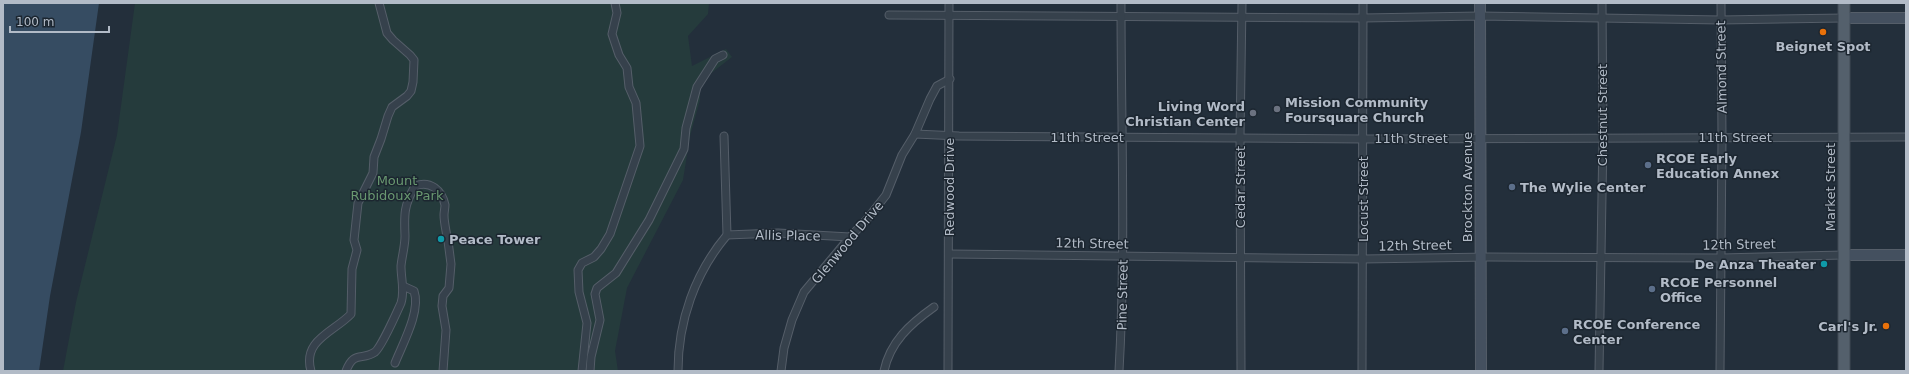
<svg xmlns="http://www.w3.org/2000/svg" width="1909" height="374" viewBox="0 0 1909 374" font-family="'DejaVu Sans',sans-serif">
  <rect width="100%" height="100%" fill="#232f3b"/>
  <!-- green -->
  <path fill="#253b3c" d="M135 3H709L708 14 688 36 692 66 726 49 732 57 705 78 700 89V100L690 136 683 180 627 288 615 351 618 371H63L76 302 117 135Z"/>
  <!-- water -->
  <path fill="#364c62" d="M3 3H99L81 132 50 296 39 371H3Z"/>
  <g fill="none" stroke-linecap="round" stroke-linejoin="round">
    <defs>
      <g id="street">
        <path d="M889 15 1363 18 1480 16 1721 20 1844 18"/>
        <path d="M915 134 959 136 1364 139 1906 137"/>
        <path d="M727 235 778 233 850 237"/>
        <path d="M949 254 1363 259 1489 257 1722 258 1844 255"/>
        <path d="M395 363C403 343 421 311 414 291L403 286"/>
        <path d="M311 371C302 340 334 332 351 314L352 269 357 250 354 240 358 203 373 173 374 157 381 139 388 116 392 107 407 96 411 91 413 82 414 60 410 55 393 40 387 33 379 3"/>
        <path d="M346 371C354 350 362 361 375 352 381 347 397 312 401 303 405 291 401 279 401 266 402 256 405 246 405 236 404 214 404 205 415 186 430 180 442 190 445 205 445 208 444 212 444 215 444 222 446 230 447 237"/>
        <path d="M443 371 446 330 442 306 443 296 449 288 451 264 448 241"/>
        <path d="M582 371 587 323 579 292 578 270 582 263 594 257 601 249 610 234 640 146 636 103 629 87 627 68 619 55 612 34 617 13 615 3"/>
        <path d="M590 371 591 357 600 320 595 294 597 288 616 273 649 220 684 149 686 128 697 87 715 59 723 55"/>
        <path d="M678 371C678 321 695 273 727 235L724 136"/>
        <path d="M781 371 784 348 792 320 804 292 850 237 868 218 886 195 902 155 915 134 930 99 937 86 950 79"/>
        <path d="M884 371C890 342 910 324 934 307"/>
        <path d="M948 371 949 3"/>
        <path d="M1119 371C1126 248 1121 126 1121 3"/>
        <path d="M1241 371 1240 137 1242 3"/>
        <path d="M1362 371 1363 3"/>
        <path d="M1599 371 1603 137 1602 3"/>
        <path d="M1720 371 1722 138 1721 3"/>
      </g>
      <g id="secondary">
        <path d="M1480 3 1481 371"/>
        <path d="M1844 18H1906"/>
        <path d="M1844 255H1906"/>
      </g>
      <path id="primary" d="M1844 371V3"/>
    </defs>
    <!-- street casing -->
    <use href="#street" stroke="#555e69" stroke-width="9"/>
    <!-- secondary casing -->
    <use href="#secondary" stroke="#555e69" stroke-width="12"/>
    <!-- primary casing -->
    <use href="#primary" stroke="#404a54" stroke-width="13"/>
    <!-- street -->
    <use href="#street" stroke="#36414c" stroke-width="7"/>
    <!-- secondary -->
    <use href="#secondary" stroke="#44505f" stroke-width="10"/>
    <!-- primary -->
    <use href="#primary" stroke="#54606c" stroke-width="11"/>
  </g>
  <!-- markers -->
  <g fill="#e8710a" stroke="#1c2630" stroke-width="1.5">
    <circle cx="1823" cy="32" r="4"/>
    <circle cx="1886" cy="326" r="4"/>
  </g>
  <g fill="#6b7280" stroke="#1c2630" stroke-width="1.5">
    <circle cx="1277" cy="109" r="4"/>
    <circle cx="1253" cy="113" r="4"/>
  </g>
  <g fill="#5c6f8a" stroke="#1c2630" stroke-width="1.5">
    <circle cx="1648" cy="165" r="4"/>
    <circle cx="1512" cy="187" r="4"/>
    <circle cx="1652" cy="289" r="4"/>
    <circle cx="1565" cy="331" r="4"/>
  </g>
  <g fill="#0f9aa8" stroke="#1c2630" stroke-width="1.5">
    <circle cx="441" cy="239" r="4"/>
    <circle cx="1824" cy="264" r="4"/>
  </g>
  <g text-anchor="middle" stroke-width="3" stroke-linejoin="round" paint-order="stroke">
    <!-- poi labels -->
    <g font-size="13" font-weight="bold" fill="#b2bbc7" stroke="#1c2630" text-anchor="start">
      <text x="1823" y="51" text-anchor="middle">Beignet Spot</text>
      <text x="1285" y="107">Mission Community<tspan x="1285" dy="15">Foursquare Church</tspan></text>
      <text x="1245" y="111" text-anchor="end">Living Word<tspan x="1245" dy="15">Christian Center</tspan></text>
      <text x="1656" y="163">RCOE Early<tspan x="1656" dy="15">Education Annex</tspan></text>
      <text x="1520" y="192">The Wylie Center</text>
      <text x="449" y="244">Peace Tower</text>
      <text x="1816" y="269" text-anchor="end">De Anza Theater</text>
      <text x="1660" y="287">RCOE Personnel<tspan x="1660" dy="15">Office</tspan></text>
      <text x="1573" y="329">RCOE Conference<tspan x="1573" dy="15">Center</tspan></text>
      <text x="1878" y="331" text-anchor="end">Carl's Jr.</text>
    </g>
    <!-- street labels -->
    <g font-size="13" fill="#b2bbc7" stroke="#1c2630">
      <text transform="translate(1721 67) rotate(-91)" y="5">Almond Street</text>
      <text transform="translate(1602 115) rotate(-90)" y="5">Chestnut Street</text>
      <text x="1087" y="142">11th Street</text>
      <text x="1735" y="142">11th Street</text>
      <text x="1411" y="143">11th Street</text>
      <text transform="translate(949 187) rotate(-90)" y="5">Redwood Drive</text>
      <text transform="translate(1240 187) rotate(-90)" y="5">Cedar Street</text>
      <text transform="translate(1467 187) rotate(-90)" y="5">Brockton Avenue</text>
      <text transform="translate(1830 187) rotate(-90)" y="5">Market Street</text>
      <text transform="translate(1363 199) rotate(-90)" y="5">Locust Street</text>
      <text transform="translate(788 235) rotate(1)" y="5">Allis Place</text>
      <text transform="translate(847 242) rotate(-50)" y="5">Glenwood Drive</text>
      <text transform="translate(1092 243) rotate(1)" y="5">12th Street</text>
      <text transform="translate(1739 244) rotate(-1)" y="5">12th Street</text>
      <text transform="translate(1415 245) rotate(-1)" y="5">12th Street</text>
      <text transform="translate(1122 295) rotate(-89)" y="5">Pine Street</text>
    </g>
    <!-- park labels -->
    <g font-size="13" fill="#699870" stroke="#1c2630">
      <text x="397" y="185">Mount<tspan x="397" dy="15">Rubidoux Park</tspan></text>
    </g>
  </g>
  <!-- border -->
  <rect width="1909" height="374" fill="none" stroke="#b2bbc7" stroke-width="8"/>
  <!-- scale -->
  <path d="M10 26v6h99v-6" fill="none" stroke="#b2bbc7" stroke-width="2"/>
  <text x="16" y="26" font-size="12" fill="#b2bbc7" stroke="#1c2630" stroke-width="3" paint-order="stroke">100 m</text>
</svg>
